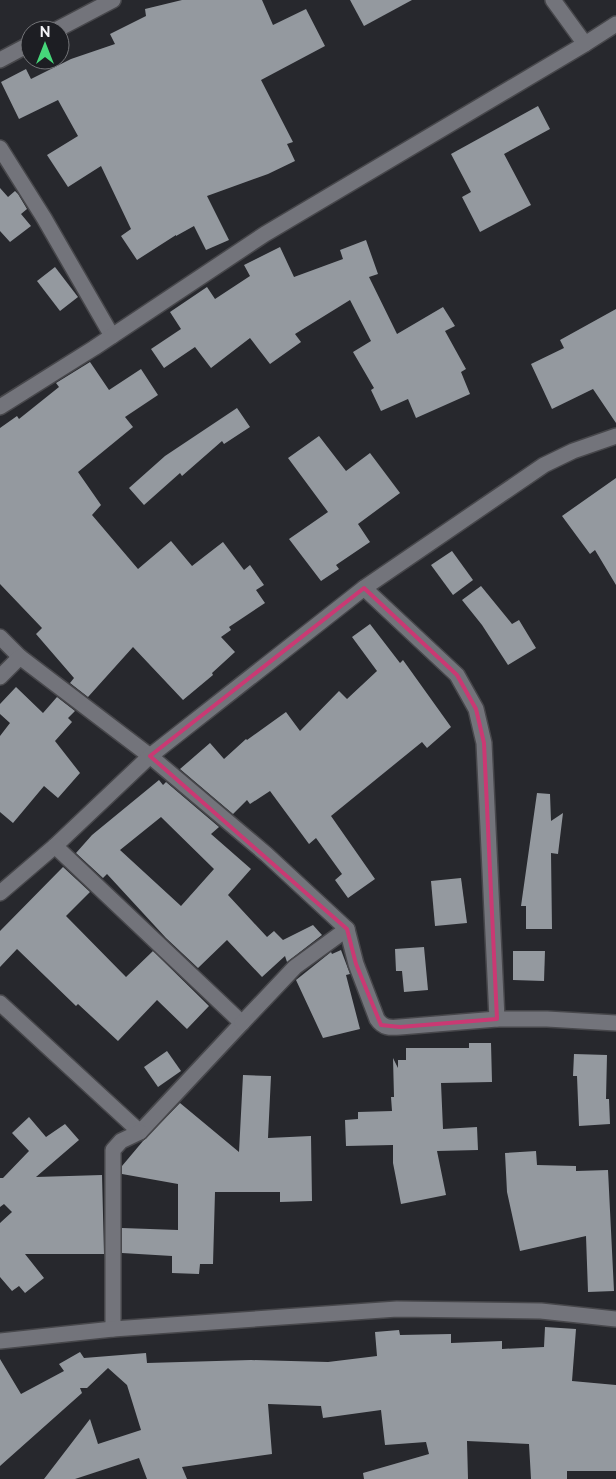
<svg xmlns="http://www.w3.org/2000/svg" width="616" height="1479" viewBox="0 0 616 1479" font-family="Raleway,sans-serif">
  <rect width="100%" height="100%" fill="#27282d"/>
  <!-- building -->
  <g fill="#94999f" fill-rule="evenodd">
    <path d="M182 0H262L273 25 306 9 325 46 261 80 293 142 287 144 295 161 268 174 207 196 229 240 206 250 194 226 176 236V235L137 260 121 236 131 229 101 166 68 187 47 155 78 136 58 100 19 119 1 82 26 69 31 79 71 59 115 44 110 34 146 16 145 9Z"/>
    <path d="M350 0H412L364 26Z"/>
    <path d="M538 106 550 129 504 154 531 205 480 232 462 197 471 192 451 154Z"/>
    <path d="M0 188 8 197 15 191 18 194 27 209 21 214 31 226 10 242 0 231Z"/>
    <path d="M366 240 378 274 369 277 397 334 443 307 455 326 445 331 466 369 461 372 470 394 416 418 408 399 381 411 371 390 374 388 353 352 371 341 350 300 295 334 301 342 270 364 250 338 211 368 195 347 164 368 151 349 181 329 170 312 207 287 215 299 250 276 244 265 280 247 294 277 343 259 340 250Z"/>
    <path d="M55 267 78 297 60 311 37 281Z"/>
    <path d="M616 309V423L593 389 552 409 531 364 564 348 560 340Z"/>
    <path d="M90 362 109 390 141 369 158 395 125 417 133 427 78 472 101 505 92 515 138 569 171 541 192 566 223 542 244 570 250 565 264 585 256 590 265 603 229 627 231 630 221 637 235 652 212 673 213 675 183 700 133 647 88 697 70 683 74 678 36 634 42 628 0 584V428L17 416 19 419 59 387 56 383Z"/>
    <path d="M237 408 250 427 224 444 222 441 182 476 180 473 144 505 129 488 165 456Z"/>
    <path d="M319 436 346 471 370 453 400 493 358 524 370 542 336 565 339 569 321 581 289 539 328 512 288 458Z"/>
    <path d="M616 478V585L595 550 590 554 562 516Z"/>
    <path d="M452 551 473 580 453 595 431 565Z"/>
    <path d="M481 586 512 624 519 620 536 648 508 665 482 625 462 600Z"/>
    <path d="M370 624 400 663 403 660 451 727 427 748 422 742 331 816 375 879 348 898 335 880 342 874 316 838 309 844 270 791 250 804 247 800 233 814 180 769 210 743 224 759 246 739 247 740 286 712 300 731 339 691 347 699 377 671 352 637Z"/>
    <path d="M16 687 43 713 57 697 75 711 68 718 72 722 55 741 80 773 58 798 44 786 13 823 0 812V736L10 723 0 714V704Z"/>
    <path d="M159 780 163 785 166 782 219 827 211 834 251 869 228 895 267 937 274 931 283 940 313 925 322 935 287 962 285 956 262 977 227 940 198 968 166 938 107 874 103 878 76 853 92 835ZM161 817 214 869 181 906 120 850Z"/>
    <path d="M537 793 550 794 551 821 563 813 558 854 551 853 552 929H526V906H521Z"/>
    <path d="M63 867 90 892 66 916 126 977 153 951 209 1006 187 1029 157 1000 118 1041 78 1004 76 1006 17 949 0 967V931Z"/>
    <path d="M461 878 467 923 435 926 431 881Z"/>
    <path d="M424 947 428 990 404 992 402 971H396L395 949Z"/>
    <path d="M341 950 350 974 346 975 360 1029 323 1038 296 980 331 952 332 954Z"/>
    <path d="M513 951H545L544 981 513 980Z"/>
    <path d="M469 1043H491L492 1082 441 1083 443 1129 477 1127 478 1150 437 1151 446 1195 401 1204 393 1163V1145L346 1146 345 1120 358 1119V1112L392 1111 391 1097H394L393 1058 398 1068V1060H406V1048H469Z"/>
    <path d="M167 1051 181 1071 158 1087 144 1067Z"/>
    <path d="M574 1054 607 1055 606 1099H609L610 1124 579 1126 577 1076H573Z"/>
    <path d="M243 1075 271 1076 268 1138 311 1136 312 1201 280 1202V1192H215L213 1264H200L199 1274 172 1273V1256L122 1253V1228L178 1230V1184L122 1174V1166L143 1141 180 1103 239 1152Z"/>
    <path d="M29 1117 46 1137 65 1124 79 1140 36 1177 102 1175 104 1254H25L44 1278 25 1293 19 1286 12 1291 0 1277V1223L12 1212 4 1204 0 1207V1178H3L29 1151 12 1133Z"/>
    <path d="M536 1151 537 1165 576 1166V1171L608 1170 614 1291 588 1292 586 1236 520 1251 507 1192 505 1153Z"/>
    <path d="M545 1327 576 1329 572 1381 616 1385V1471H567V1479H531L529 1444 467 1441 468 1479H364L363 1473 429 1454 426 1442 385 1445 381 1410 323 1418 321 1406 268 1404 272 1454 182 1467 187 1479H147L139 1458 75 1479H44L90 1419 98 1444 141 1430 127 1385 108 1368 87 1388H80L82 1393 0 1466V1359L21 1394 64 1371 59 1364 80 1352 84 1358 146 1353 147 1363 251 1360 328 1362 377 1356 375 1332 399 1330 400 1335 451 1334V1343L502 1341V1349L544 1347Z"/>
  </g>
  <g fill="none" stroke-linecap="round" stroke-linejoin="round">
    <defs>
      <g id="street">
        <path d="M553 0 585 44"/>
        <path d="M56 30 113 0"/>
        <path d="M0 60 30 44"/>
        <path d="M0 148 44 218 112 336"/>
        <path d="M0 407 94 348 265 234 585 44 616 24"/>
        <path d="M364 588 457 675 476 709 484 743 497 1019"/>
        <path d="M0 637 20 657"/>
        <path d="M0 677 20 657 150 756 266 854 347 929 356 964 377 1019C383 1028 390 1028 400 1027L497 1019H547L616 1023"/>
        <path d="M0 893 55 846 150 756 364 588 544 465 573 451 616 436"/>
        <path d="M0 1003 140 1132 242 1023 55 846"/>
        <path d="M242 1023 295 967 347 929"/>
        <path d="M113 1329V1150L121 1141 140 1132"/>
        <path d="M0 1341 113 1329 397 1309 541 1311 616 1319"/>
      </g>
    </defs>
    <!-- street casing -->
    <use href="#street" stroke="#47474b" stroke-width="18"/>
    <!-- street -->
    <use href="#street" stroke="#73747b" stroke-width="15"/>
  </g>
  <!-- marked area -->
  <path fill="none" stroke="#ca3973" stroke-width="4" stroke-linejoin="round" d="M364 588 457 675 476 709 484 743 497 1019 400 1027 381 1025 356 964 347 929 150 756Z"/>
  <!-- north arrow -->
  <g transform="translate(45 45)"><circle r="24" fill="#1d1e23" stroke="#737478"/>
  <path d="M0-4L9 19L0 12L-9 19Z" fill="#46d77a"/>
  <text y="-8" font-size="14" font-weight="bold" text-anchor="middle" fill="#f4f4f8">N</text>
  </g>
</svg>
